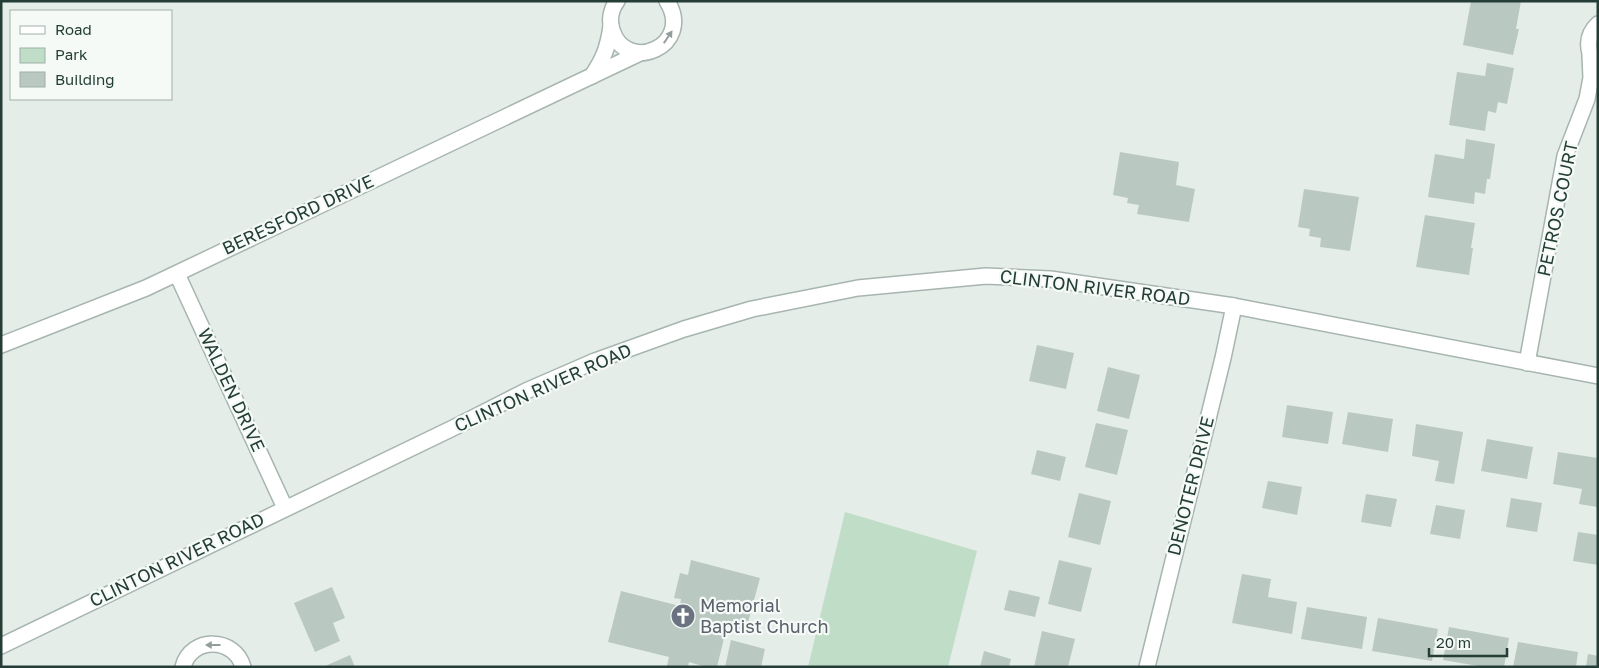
<svg xmlns="http://www.w3.org/2000/svg" width="1599" height="668" viewBox="0 0 1599 668" font-family="'Golos Text',sans-serif">
  <rect width="100%" height="100%" fill="#e5ede9"/>
  <!-- green -->
  <path fill="#bfddc7" d="M845 512 977 551 948 667H808Z"/>
  <!-- building -->
  <g fill="#bac8c2">
    <path d="M1471 1H1521L1516 29H1519L1513 55 1463 45Z"/>
    <path d="M1487 63 1514 68 1507 104 1498 102 1496 113 1488 111 1485 131 1449 125 1457 72 1485 76Z"/>
    <path d="M1466 139 1495 144 1490 179H1487L1485 194 1475 192 1474 204 1428 197 1435 154 1464 159Z"/>
    <path d="M1120 152 1179 162 1176 185 1195 189 1189 222 1137 214 1139 205 1127 203 1128 198 1113 195Z"/>
    <path d="M1304 189 1359 197 1350 251 1320 247 1321 238 1309 236 1310 229 1298 227Z"/>
    <path d="M1425 215 1475 223 1471 248H1473L1469 275 1416 267Z"/>
    <path d="M1037 345 1074 353 1066 389 1029 381Z"/>
    <path d="M1108 367 1140 375 1129 419 1097 411Z"/>
    <path d="M1287 405 1333 412 1328 444 1282 437Z"/>
    <path d="M1348 412 1393 419 1388 452 1342 444Z"/>
    <path d="M1096 423 1128 430 1117 475 1085 467Z"/>
    <path d="M1416 424 1463 432 1454 484 1435 481 1439 461 1412 456Z"/>
    <path d="M1487 439 1533 447 1527 479 1481 471Z"/>
    <path d="M1037 450 1066 457 1060 481 1031 474Z"/>
    <path d="M1558 452 1598 458 1597 507 1579 504 1582 489 1553 484Z"/>
    <path d="M1268 481 1302 487 1297 515 1262 508Z"/>
    <path d="M1079 493 1111 501 1100 545 1068 537Z"/>
    <path d="M1366 494 1397 499 1391 527 1361 522Z"/>
    <path d="M1511 498 1542 503 1537 532 1506 527Z"/>
    <path d="M1436 505 1465 510 1460 539 1430 534Z"/>
    <path d="M1578 532 1598 535V565L1573 561Z"/>
    <path d="M691 560 760 578 746 630 727 626 717 667H706L689 662 688 667H672L667 666 669 657 608 642 621 591 680 606 681 599 674 598 680 573 688 575Z"/>
    <path d="M1059 560 1092 568 1081 612 1048 604Z"/>
    <path d="M1242 574 1271 579 1268 597 1297 602 1292 634 1232 623Z"/>
    <path d="M332 587 345 618 333 623 340 641 315 652 294 603Z"/>
    <path d="M1009 590 1040 597 1035 617 1004 610Z"/>
    <path d="M1307 607 1367 617 1362 649 1301 639Z"/>
    <path d="M1378 618 1438 629 1432 661 1372 651Z"/>
    <path d="M1449 627 1509 638 1504 667H1484L1443 660Z"/>
    <path d="M1042 631 1075 639 1068 667H1034Z"/>
    <path d="M731 640 765 649 761 667H725Z"/>
    <path d="M1518 642 1578 652 1576 667H1513Z"/>
    <path d="M984 651 1011 659 1009 667H980Z"/>
    <path d="M1588 654 1598 656V667H1586Z"/>
    <path d="M350 655 355 667H323Z"/>
  </g>
  <g fill="none" stroke-linecap="round" stroke-linejoin="round">
    <defs>
      <g id="minor">
        <path d="M617 1C611 9 609 20 612 30 626 75 695 46 667 1"/>
        <path d="M1595 65C1587 51 1585 36 1598 24"/>
        <path d="M592 76C604 58 608 47 611 26"/>
        <path d="M177 274 285 508"/>
        <path d="M1 345 146 288 640 53"/>
        <path d="M1527 363 1565 156 1587 99 1591 78 1590 56"/>
        <path d="M183 667C191 636 235 637 243 667"/>
        <path d="M1147 667 1223 358 1234 306"/>
      </g>
      <path id="tertiary" d="M1 646 453 428 526 391 595 361 684 329 752 309 858 288 986 276 1050 279 1234 306 1598 376"/>
    </defs>
    <!-- minor casing -->
    <use href="#minor" stroke="#a7b5b0" stroke-width="18"/>
    <!-- tertiary casing -->
    <use href="#tertiary" stroke="#a7b5b0" stroke-width="18"/>
    <!-- minor -->
    <use href="#minor" stroke="#fff" stroke-width="15"/>
    <!-- tertiary -->
    <use href="#tertiary" stroke="#fff" stroke-width="15"/>
  </g>
  <!-- one-way arrows -->
  <defs><path id="oneway-solid" d="M-6-.8H1V-3.2L6.5 0L1 3.2V.8H-6Z" transform="scale(1.25)"/></defs>
  <g fill="#929e9b">
    <use href="#oneway-solid" transform="translate(668 37) rotate(-56)"/>
    <use href="#oneway-solid" transform="translate(213 645) rotate(-180)"/>
  </g>
  <!-- icons -->
  <defs>
    <symbol id="church-disc" viewBox="-11 -11 22 22"><circle r="9.5" fill="#6b7280" stroke="#f5faf7"/><path d="M-1.2-6h2.4v3.5h3.3v2.4h-3.3V6h-2.4V-.1h-3.3v-2.4h3.3Z" fill="#fff"/></symbol>
  </defs>
  <g fill-rule="evenodd">
    <use href="#church-disc" x="669" y="602" width="28" height="28"/>
  </g>
  <g text-anchor="middle" stroke-width="4.5" stroke-linejoin="round" paint-order="stroke">
    <!-- street labels -->
    <g font-size="18" fill="#243e37" stroke="#f5faf7">
      <text transform="translate(1558 209) rotate(-78)" y="6">PETROS COURT</text>
      <text transform="translate(298 215) rotate(-25)" y="6">BERESFORD DRIVE</text>
      <text transform="translate(1095 288) rotate(7)" y="6">CLINTON RIVER ROAD</text>
      <text transform="translate(543 388) rotate(-24)" y="6">CLINTON RIVER ROAD</text>
      <text transform="translate(231 390) rotate(65)" y="6">WALDEN DRIVE</text>
      <text transform="translate(1191 486) rotate(-76)" y="6">DENOTER DRIVE</text>
      <text transform="translate(177 560) rotate(-26)" y="6">CLINTON RIVER ROAD</text>
    </g>
    <!-- worship labels -->
    <g font-size="18" fill="#5b616d" stroke="#f5faf7" text-anchor="start">
      <text x="700" y="612">Memorial<tspan x="700" dy="21">Baptist Church</tspan></text>
    </g>
  </g>
  <!-- border -->
  <rect width="1599" height="668" fill="none" stroke="#243e37" stroke-width="5"/>
  <!-- legend -->
  <rect x="10" y="10" width="162" height="90" fill="#f5faf7" stroke="#a1afaa"/>
  <rect x="20" y="26" width="25" height="8" fill="#ffffff" stroke="#a1afaa"/>
  <text x="55" y="35" font-size="15" fill="#243e37">Road</text>
  <rect x="20" y="48" width="25" height="15" fill="#bfddc7" stroke="#a1afaa"/>
  <text x="55" y="60" font-size="15" fill="#243e37">Park</text>
  <rect x="20" y="72" width="25" height="15" fill="#bac8c2" stroke="#a1afaa"/>
  <text x="55" y="85" font-size="15" fill="#243e37">Building</text>
  <!-- scale -->
  <path d="M1429 648v8h78v-8" fill="none" stroke="#243e37" stroke-width="2.5"/>
  <text x="1436" y="648" font-size="15" fill="#243e37" stroke="#f5faf7" stroke-width="4" paint-order="stroke">20 m</text>
</svg>
